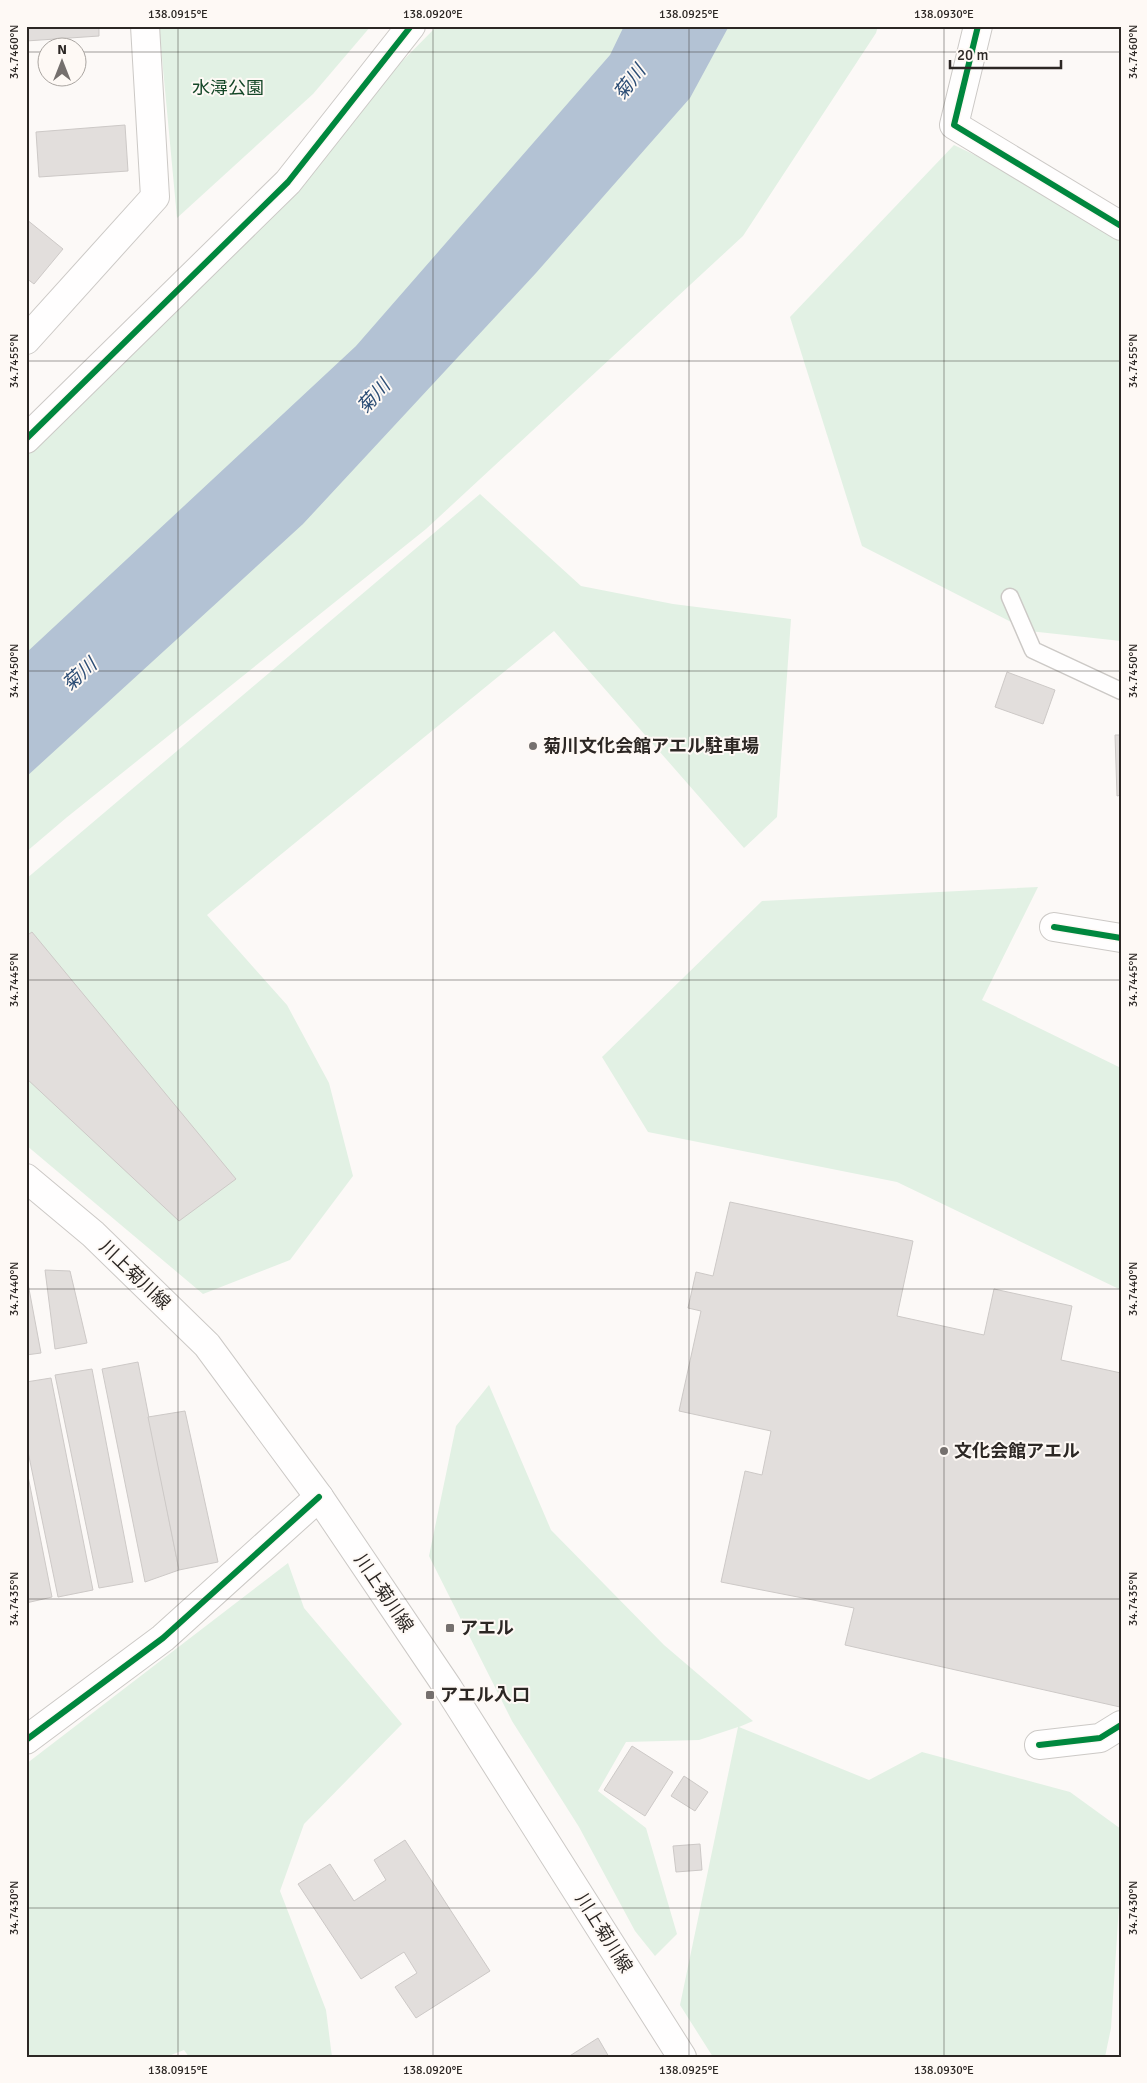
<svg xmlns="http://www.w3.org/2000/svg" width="1147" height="2083" viewBox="0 0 1147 2083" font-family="Signika,'Noto Sans JP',sans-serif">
  <rect width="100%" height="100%" fill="#fcf9f7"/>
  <!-- green -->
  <g fill="#e2f1e4">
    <path d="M159 26H371L313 94 177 218Z"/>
    <path d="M437 26H878L876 33 743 236 426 529 66 818 26 852V442Z"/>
    <path d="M954 145 1121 225V641L1029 631 862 546 790 317Z"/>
    <path d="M480 494 581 586 673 604 791 619 777 817 744 848 554 631 207 915 287 1005 329 1083 353 1176 290 1260 203 1294 26 1145V879Z"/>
    <path d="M1038 887 982 1000 1121 1068V1290L897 1182 648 1132 602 1057 762 901Z"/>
    <path d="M489 1385 551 1530 664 1645 753 1721 739 1727 869 1780 922 1752 1070 1792 1121 1829V1905L1119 1906 1111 2028 1105 2057H713L680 2005 738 1727 699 1740 626 1742 598 1791 646 1828 677 1934 655 1956 635 1931 579 1827 512 1721 429 1556 456 1426Z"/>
    <path d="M288 1563 304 1608 402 1724 304 1824 280 1891 326 2010 332 2057H189L184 2050 166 2057H26V1764Z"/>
  </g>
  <!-- water -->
  <path fill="#b3c2d4" d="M624 26H729L690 98 536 273 303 524 26 777V653L356 346 610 55Z"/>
  <!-- building -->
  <g fill="#e2dedc" stroke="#cdc9c7">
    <path d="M26 26H99V36L26 41Z"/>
    <path d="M125 125 128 171 39 177 36 132Z"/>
    <path d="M26 219 63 249 34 284 26 278Z"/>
    <path d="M1007 672 1055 690 1043 724 995 707Z"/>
    <path d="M1115 735H1121V795L1117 796Z"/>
    <path d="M32 932 236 1179 179 1221 26 1078V936Z"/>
    <path d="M730 1202 913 1241 897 1316 984 1335 994 1289 1072 1306 1061 1360 1121 1373 1120 1707 845 1645 854 1608 721 1582 745 1471 762 1475 771 1431 679 1411 701 1311 688 1308 696 1272 713 1276Z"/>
    <path d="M45 1270 70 1271 87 1343 55 1349Z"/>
    <path d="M26 1273 41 1353 26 1355Z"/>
    <path d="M138 1362 179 1570 145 1582 102 1369Z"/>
    <path d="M92 1369 133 1582 99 1588 55 1375Z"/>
    <path d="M51 1378 93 1590 58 1597 26 1442V1382Z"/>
    <path d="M185 1411 218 1562 179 1570 148 1417Z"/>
    <path d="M26 1466 52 1597 26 1603Z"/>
    <path d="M632 1746 673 1772 645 1816 604 1790Z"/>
    <path d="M684 1776 708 1792 695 1811 671 1796Z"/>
    <path d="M405 1840 490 1971 416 2018 395 1987 417 1973 404 1952 361 1979 298 1884 330 1864 354 1901 386 1880 374 1860Z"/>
    <path d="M700 1844 702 1870 676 1872 673 1846Z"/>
    <path d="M598 2038 609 2057H568Z"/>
  </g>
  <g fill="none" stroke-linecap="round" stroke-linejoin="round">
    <defs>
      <path id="service" d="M1010 597 1033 650 1121 691"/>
      <g id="minor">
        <path d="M978 26 954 125 1121 226"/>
        <path d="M26 340 155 197 145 26"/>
        <path d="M26 439 288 182 411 26"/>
        <path d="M1054 927 1121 938"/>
        <path d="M26 1740 163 1638 319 1497"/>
        <path d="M1039 1745 1100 1738 1121 1725"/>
      </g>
      <path id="secondary" d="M26 1178 93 1234 207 1345 319 1497 448 1688 682 2057"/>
    </defs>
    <!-- service casing -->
    <use href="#service" stroke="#ccc9c6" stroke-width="19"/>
    <!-- minor casing -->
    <use href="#minor" stroke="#ccc9c6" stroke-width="30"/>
    <!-- secondary casing -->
    <use href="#secondary" stroke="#ccc9c6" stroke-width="30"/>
    <!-- service -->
    <use href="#service" stroke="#fffefe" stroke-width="16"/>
    <!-- minor -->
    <use href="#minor" stroke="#fffefe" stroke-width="28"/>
    <!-- secondary -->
    <use href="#secondary" stroke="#fffefe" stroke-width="28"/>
    <defs>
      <g id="cycleway">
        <path d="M978 26 954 125 1121 226"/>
        <path d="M26 439 288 182 411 26"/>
        <path d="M1054 927 1121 938"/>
        <path d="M26 1740 163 1638 319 1497"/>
        <path d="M1039 1745 1100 1738 1121 1725"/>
      </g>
    </defs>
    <!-- cycleway casing -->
    <use href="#cycleway" stroke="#fef9f5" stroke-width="9"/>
    <!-- cycleway -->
    <use href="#cycleway" stroke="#00873e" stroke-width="6"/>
  </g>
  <!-- ticks -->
  <path fill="none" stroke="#2c2724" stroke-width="1" stroke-opacity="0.45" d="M178 26V2057M433 26V2057M689 26V2057M944 26V2057M26 52H48M78 52H1121M26 361H1121M26 671H1121M26 980H1121M26 1289H1121M26 1599H1121M26 1908H1121"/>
  <!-- markers -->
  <g fill="#75706e" stroke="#fef9f5" stroke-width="2">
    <circle cx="533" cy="746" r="5"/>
    <circle cx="944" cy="1451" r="5"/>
    <rect x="445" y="1623" width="10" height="10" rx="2.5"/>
    <rect x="425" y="1690" width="10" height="10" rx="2.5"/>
  </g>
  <g text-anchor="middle" stroke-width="4" stroke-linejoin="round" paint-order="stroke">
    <!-- park labels -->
    <g font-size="18" fill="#144727" stroke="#fef9f5">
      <text x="228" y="94">水潯公園</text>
    </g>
    <!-- poi labels -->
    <g font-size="18" font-weight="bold" fill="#2c2724" stroke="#fef9f5" text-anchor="start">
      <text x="543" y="752">菊川文化会館アエル駐車場</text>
      <text x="954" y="1457">文化会館アエル</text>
      <text x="460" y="1634">アエル</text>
      <text x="440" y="1701">アエル入口</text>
    </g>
    <!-- street labels -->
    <g font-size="18" fill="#2c2724" stroke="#fef9f5">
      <text transform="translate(135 1275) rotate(44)" y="6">川上菊川線</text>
      <text transform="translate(384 1593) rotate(56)" y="6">川上菊川線</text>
      <text transform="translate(604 1933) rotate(58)" y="6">川上菊川線</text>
    </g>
    <!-- water labels -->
    <g font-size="19" font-style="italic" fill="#2c4d75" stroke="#fef9f5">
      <text transform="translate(629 82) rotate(-52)" y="7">菊川</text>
      <text transform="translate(373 396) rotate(-48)" y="7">菊川</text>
      <text transform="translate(79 674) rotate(-42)" y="7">菊川</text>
    </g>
  </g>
  <!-- border -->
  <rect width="1147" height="2083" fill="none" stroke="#fef9f5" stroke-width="55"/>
  <!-- north arrow -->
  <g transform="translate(62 62)"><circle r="24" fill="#fef9f5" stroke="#aaa5a1"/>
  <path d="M0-4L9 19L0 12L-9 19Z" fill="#75706e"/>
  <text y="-8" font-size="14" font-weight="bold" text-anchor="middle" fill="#2c2724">N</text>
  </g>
  <!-- scale -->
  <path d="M950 60v8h111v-8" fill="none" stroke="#2c2724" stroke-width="2.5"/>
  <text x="957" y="60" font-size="15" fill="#2c2724" stroke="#fef9f5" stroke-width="4" paint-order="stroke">20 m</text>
  <rect x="28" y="28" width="1092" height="2028" fill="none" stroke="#2c2724" stroke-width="2"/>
  <g font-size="12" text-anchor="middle" fill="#2c2724">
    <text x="178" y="18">138.0915°E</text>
    <text x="433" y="18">138.0920°E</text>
    <text x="689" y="18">138.0925°E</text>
    <text x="944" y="18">138.0930°E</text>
    <text transform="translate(14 52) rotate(-90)" y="4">34.7460°N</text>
    <text transform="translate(1133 52) rotate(-90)" y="4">34.7460°N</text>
    <text transform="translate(14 361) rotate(-90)" y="4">34.7455°N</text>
    <text transform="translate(1133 361) rotate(-90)" y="4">34.7455°N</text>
    <text transform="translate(14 671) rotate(-90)" y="4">34.7450°N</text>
    <text transform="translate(1133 671) rotate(-90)" y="4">34.7450°N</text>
    <text transform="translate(14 980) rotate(-90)" y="4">34.7445°N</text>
    <text transform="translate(1133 980) rotate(-90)" y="4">34.7445°N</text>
    <text transform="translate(14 1289) rotate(-90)" y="4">34.7440°N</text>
    <text transform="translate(1133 1289) rotate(-90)" y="4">34.7440°N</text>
    <text transform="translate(14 1599) rotate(-90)" y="4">34.7435°N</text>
    <text transform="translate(1133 1599) rotate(-90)" y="4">34.7435°N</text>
    <text transform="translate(14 1908) rotate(-90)" y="4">34.7430°N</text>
    <text transform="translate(1133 1908) rotate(-90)" y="4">34.7430°N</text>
    <text x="178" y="2074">138.0915°E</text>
    <text x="433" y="2074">138.0920°E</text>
    <text x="689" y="2074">138.0925°E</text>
    <text x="944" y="2074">138.0930°E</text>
  </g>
</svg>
